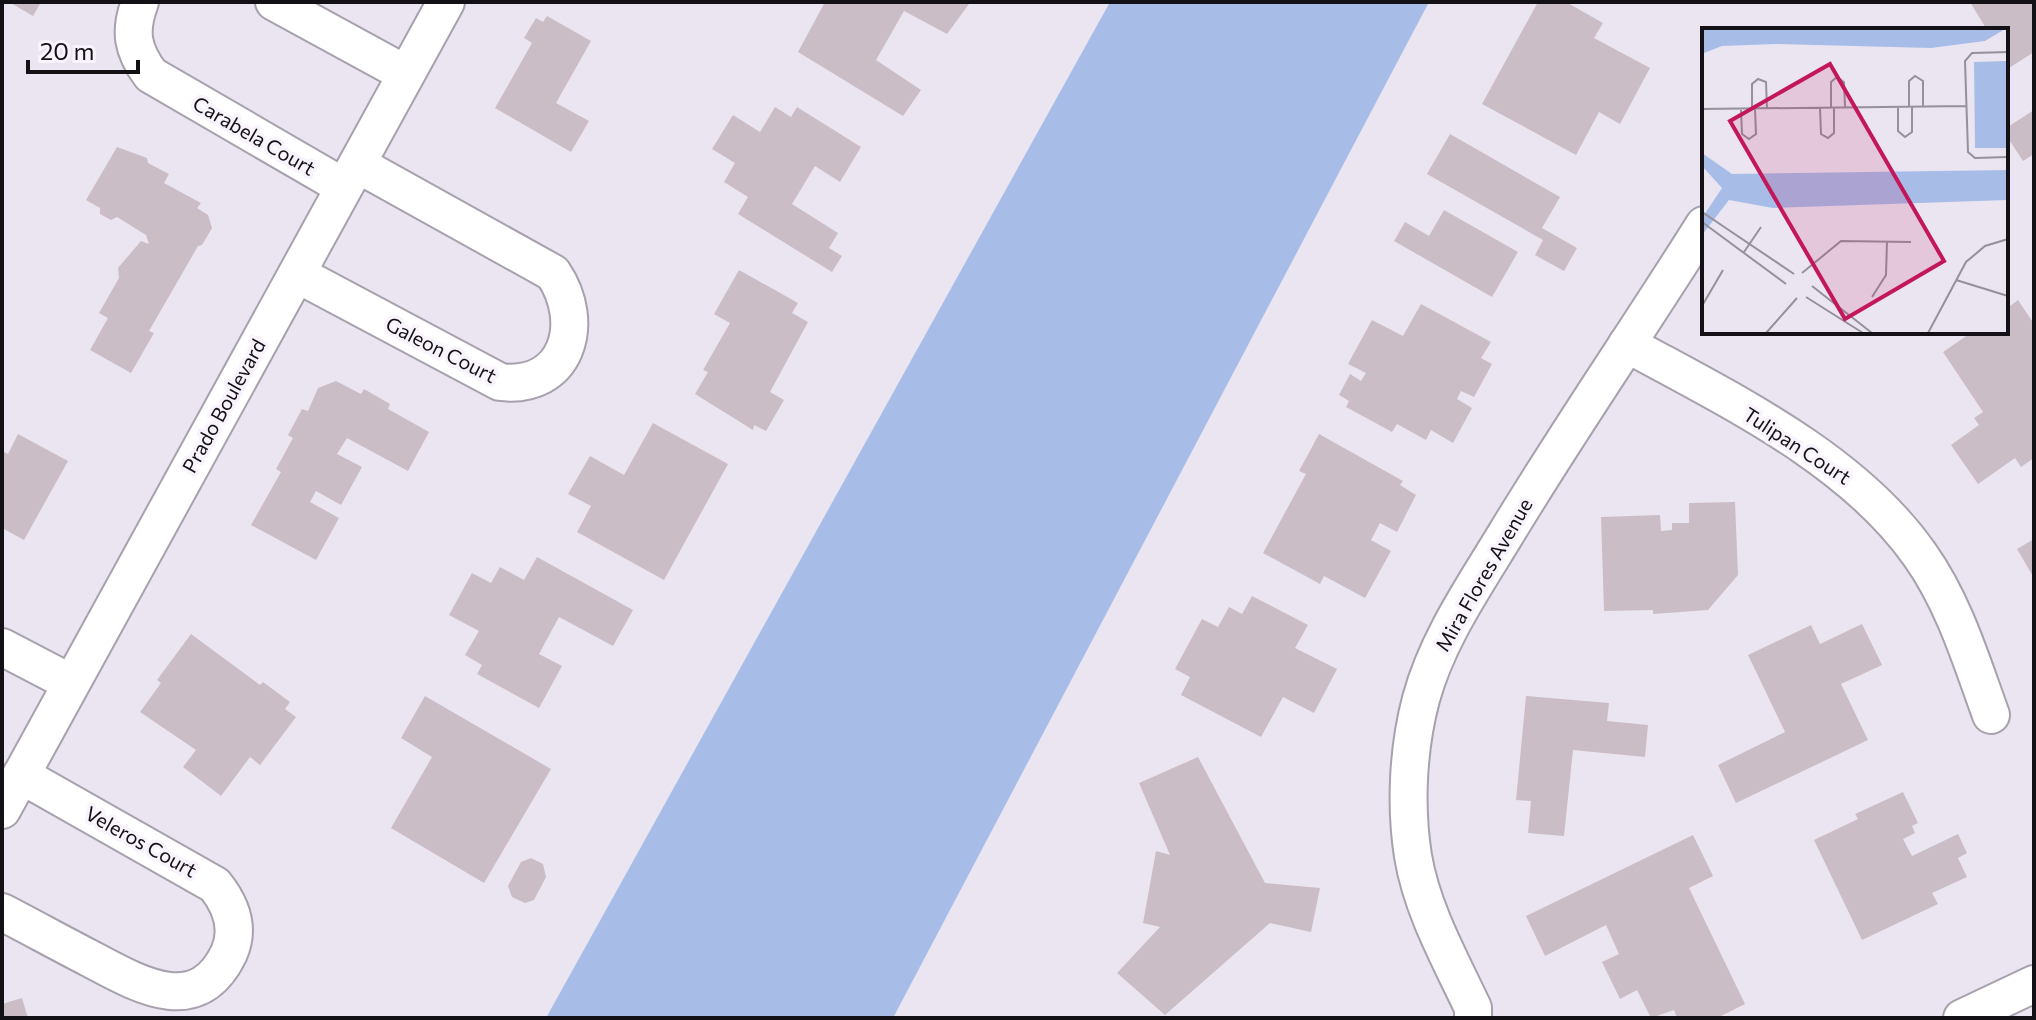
<svg xmlns="http://www.w3.org/2000/svg" width="2036" height="1020" viewBox="0 0 2036 1020" font-family="Commissioner,sans-serif">
  <rect width="100%" height="100%" fill="#ebe5f2"/>
  <!-- water -->
  <path fill="#a7bde8" d="M1110 2H1429L893 1018H546Z"/>
  <!-- building -->
  <g fill="#cbbdc5">
    <path d="M9 2H41L33 16Z"/>
    <path d="M825 2H966L969 4 947 34 904 11 876 60 921 90 903 116 798 52Z"/>
    <path d="M1538 2H1566L1603 23 1594 38 1650 68 1620 124 1599 112 1576 155 1482 104Z"/>
    <path d="M1970 2H2034V52L2006 70V30H1987Z"/>
    <path d="M547 16 591 41 556 103 589 121 571 152 495 108 532 43 524 38 536 18 543 22Z"/>
    <path d="M775 107 791 117 797 107 861 147 840 182 815 166 792 204 838 233 829 248 842 256 832 272 738 214 748 197 724 182 735 163 712 149 733 115 760 132Z"/>
    <path d="M2034 110V154L2023 161 2006 135V128Z"/>
    <path d="M1450 134 1560 197 1542 228 1577 248 1564 271 1535 255 1543 240 1427 174Z"/>
    <path d="M117 147 147 158 148 163 169 174 164 183 201 203 197 208 208 215 212 228 202 245 198 246 149 331 154 333 131 373 90 350 108 318 99 313 119 278 118 268 141 241 149 244 146 235 117 217 111 220 100 214V208L86 200Z"/>
    <path d="M1444 210 1518 252 1492 297 1394 241 1405 222 1429 236Z"/>
    <path d="M739 270 798 303 792 313 808 322 770 392 784 400 766 431 754 425 753 430 695 394 708 372 703 370 730 323 714 314Z"/>
    <path d="M2018 300 2034 324V458L2021 467 2015 458 1978 484 1951 445 1979 425 1974 418 1983 412 1943 352 1972 332H2006V309Z"/>
    <path d="M1421 304 1491 342 1481 358 1492 364 1474 397 1461 391 1457 399 1472 408 1453 443 1431 430 1426 440 1397 424 1392 432 1346 407 1349 401 1339 395 1350 374 1361 381 1366 373 1348 364 1372 320 1403 336Z"/>
    <path d="M336 381 361 394 364 389 390 404 388 409 429 432 408 471 347 438 337 454 362 467 341 505 316 491 310 502 339 518 316 560 251 525 281 472 276 469 293 438 288 435 302 409 308 411 318 388Z"/>
    <path d="M653 423 728 464 664 580 577 532 591 506 568 494 590 456 624 475Z"/>
    <path d="M18 434 68 461 24 540 2 528V451L8 454Z"/>
    <path d="M1319 434 1403 481 1400 485 1416 495 1397 532 1380 523 1371 540 1391 551 1365 598 1324 576 1320 584 1263 553 1306 474 1299 471Z"/>
    <path d="M1735 502 1738 575 1708 610 1653 614V610L1604 611 1601 517 1660 515 1661 531 1672 530V523H1689V503Z"/>
    <path d="M2034 539V578L2017 549Z"/>
    <path d="M537 557 633 610 613 646 559 617 539 654 562 666 539 708 477 674 482 665 465 655 479 631 449 615 472 573 491 583 500 567 524 580Z"/>
    <path d="M1252 596 1308 625 1295 648 1337 669 1314 713 1283 697 1261 737 1181 695 1190 677 1175 669 1202 619 1218 627 1229 607 1242 614Z"/>
    <path d="M1862 624 1882 665 1841 684 1868 740 1736 803 1718 765 1785 732 1748 655 1811 625 1820 644Z"/>
    <path d="M191 634 260 685 263 682 290 702 285 709 296 717 260 765 250 757 221 796 183 767 196 750 140 712 161 683 157 680Z"/>
    <path d="M425 696 551 769 484 883 391 828 432 757 401 738Z"/>
    <path d="M1526 696 1609 703 1607 721 1648 725 1645 757 1573 750 1564 836 1528 833 1531 801 1516 800Z"/>
    <path d="M1198 757 1265 883 1320 888 1311 932 1270 923 1165 1015 1117 973 1160 927 1143 923 1156 851 1170 855 1139 783Z"/>
    <path d="M1903 792 1918 823 1912 826 1915 833 1903 839 1912 856 1958 834 1967 853 1958 858 1967 877 1932 893 1938 904 1862 940 1814 840 1858 819 1855 814Z"/>
    <path d="M1693 835 1713 876 1689 888 1745 1004 1717 1018H1677L1674 1010 1651 1018 1637 990 1620 999 1602 962 1619 954 1606 925 1545 956 1526 916Z"/>
    <path d="M531 858 543 864 546 877 534 900 525 903 512 897 508 886 521 862Z"/>
    <path d="M22 998 28 1018H2V1004Z"/>
  </g>
  <g fill="none" stroke-linecap="round" stroke-linejoin="round">
    <defs>
      <g id="minor">
        <path d="M140 2C129 31 132 50 151 75L344 187"/>
        <path d="M274 2 406 74"/>
        <path d="M297 274 500 382C567 390 587 323 553 273L357 164"/>
        <path d="M1627 344C1729 400 1852 458 1920 555 1954 603 1971 660 1991 715"/>
        <path d="M2 647 71 683"/>
        <path d="M2 810 446 2"/>
        <path d="M2 912C31 927 60 943 89 958 138 984 197 1020 229 953 240 928 231 905 215 885L21 775"/>
        <path d="M1473 1018V1008C1450 959 1422 910 1413 856 1405 805 1408 748 1421 699 1437 640 1473 588 1504 537 1568 431 1638 330 1704 225"/>
        <path d="M1962 1018 2034 984"/>
      </g>
    </defs>
    <!-- minor casing -->
    <use href="#minor" stroke="#a7a1ad" stroke-width="40"/>
    <!-- minor -->
    <use href="#minor" stroke="#fff" stroke-width="36"/>
  </g>
  <g text-anchor="middle" stroke-width="7" stroke-linejoin="round" paint-order="stroke">
    <!-- street labels -->
    <g font-size="20" fill="#131115" stroke="#f8f3fd">
      <text transform="translate(254 136) rotate(30)" y="7">Carabela Court</text>
      <text transform="translate(441 350) rotate(27)" y="7">Galeon Court</text>
      <text transform="translate(224 406) rotate(-61)" y="7">Prado Boulevard</text>
      <text transform="translate(1797 446) rotate(33)" y="7">Tulipan Court</text>
      <text transform="translate(1484 575) rotate(-60)" y="7">Mira Flores Avenue</text>
      <text transform="translate(141 842) rotate(29)" y="7">Veleros Court</text>
    </g>
  </g>
  <!-- overview -->
  <g transform="translate(1702 28)">
    <rect width="306" height="306" fill="#ebe5f2"/>
    <path d="M0 1H303L283 13 229 20 74 16 20 18 2 25ZM306 33V120H273L272 34ZM0 125 30 146 306 142V172L71 180 27 172 0 207V190L20 160 0 138Z" fill="#a7bde8"/>
    <path fill="none" stroke="#95909a" stroke-width="2" d="M306 24 270 25 263 33 266 124 273 130 306 129M196 78V103L203 109 210 104V78M207 78V53L213 48 221 53V78M118 80 119 106 126 110 132 105V79M129 80V54L135 49 142 54 143 79M0 81 265 78M50 81V56L56 51 64 54 65 81M39 82 40 106 47 111 54 106 53 81M0 184 92 246M0 194 84 256M42 224 59 199M100 245 139 213 209 214M254 252 306 268M110 258 170 305M104 269 161 305M170 269 184 247 185 213M0 278 21 242M64 305 95 270M226 305 264 234 283 218 306 211"/>
    <path fill="#c2185b" fill-opacity="0.15" stroke="#c2185b" stroke-width="4" d="M128 36 242 233 143 291 28 93Z"/>
    <rect width="306" height="306" fill="none" stroke="#131115" stroke-width="4"/>
  </g>
  <!-- border -->
  <rect width="2036" height="1020" fill="none" stroke="#131115" stroke-width="8"/>
  <!-- scale -->
  <path d="M28 60v12h110v-12" fill="none" stroke="#131115" stroke-width="4"/>
  <text x="40" y="60" font-size="24" fill="#131115" stroke="#f8f3fd" stroke-width="6" paint-order="stroke">20 m</text>
</svg>
